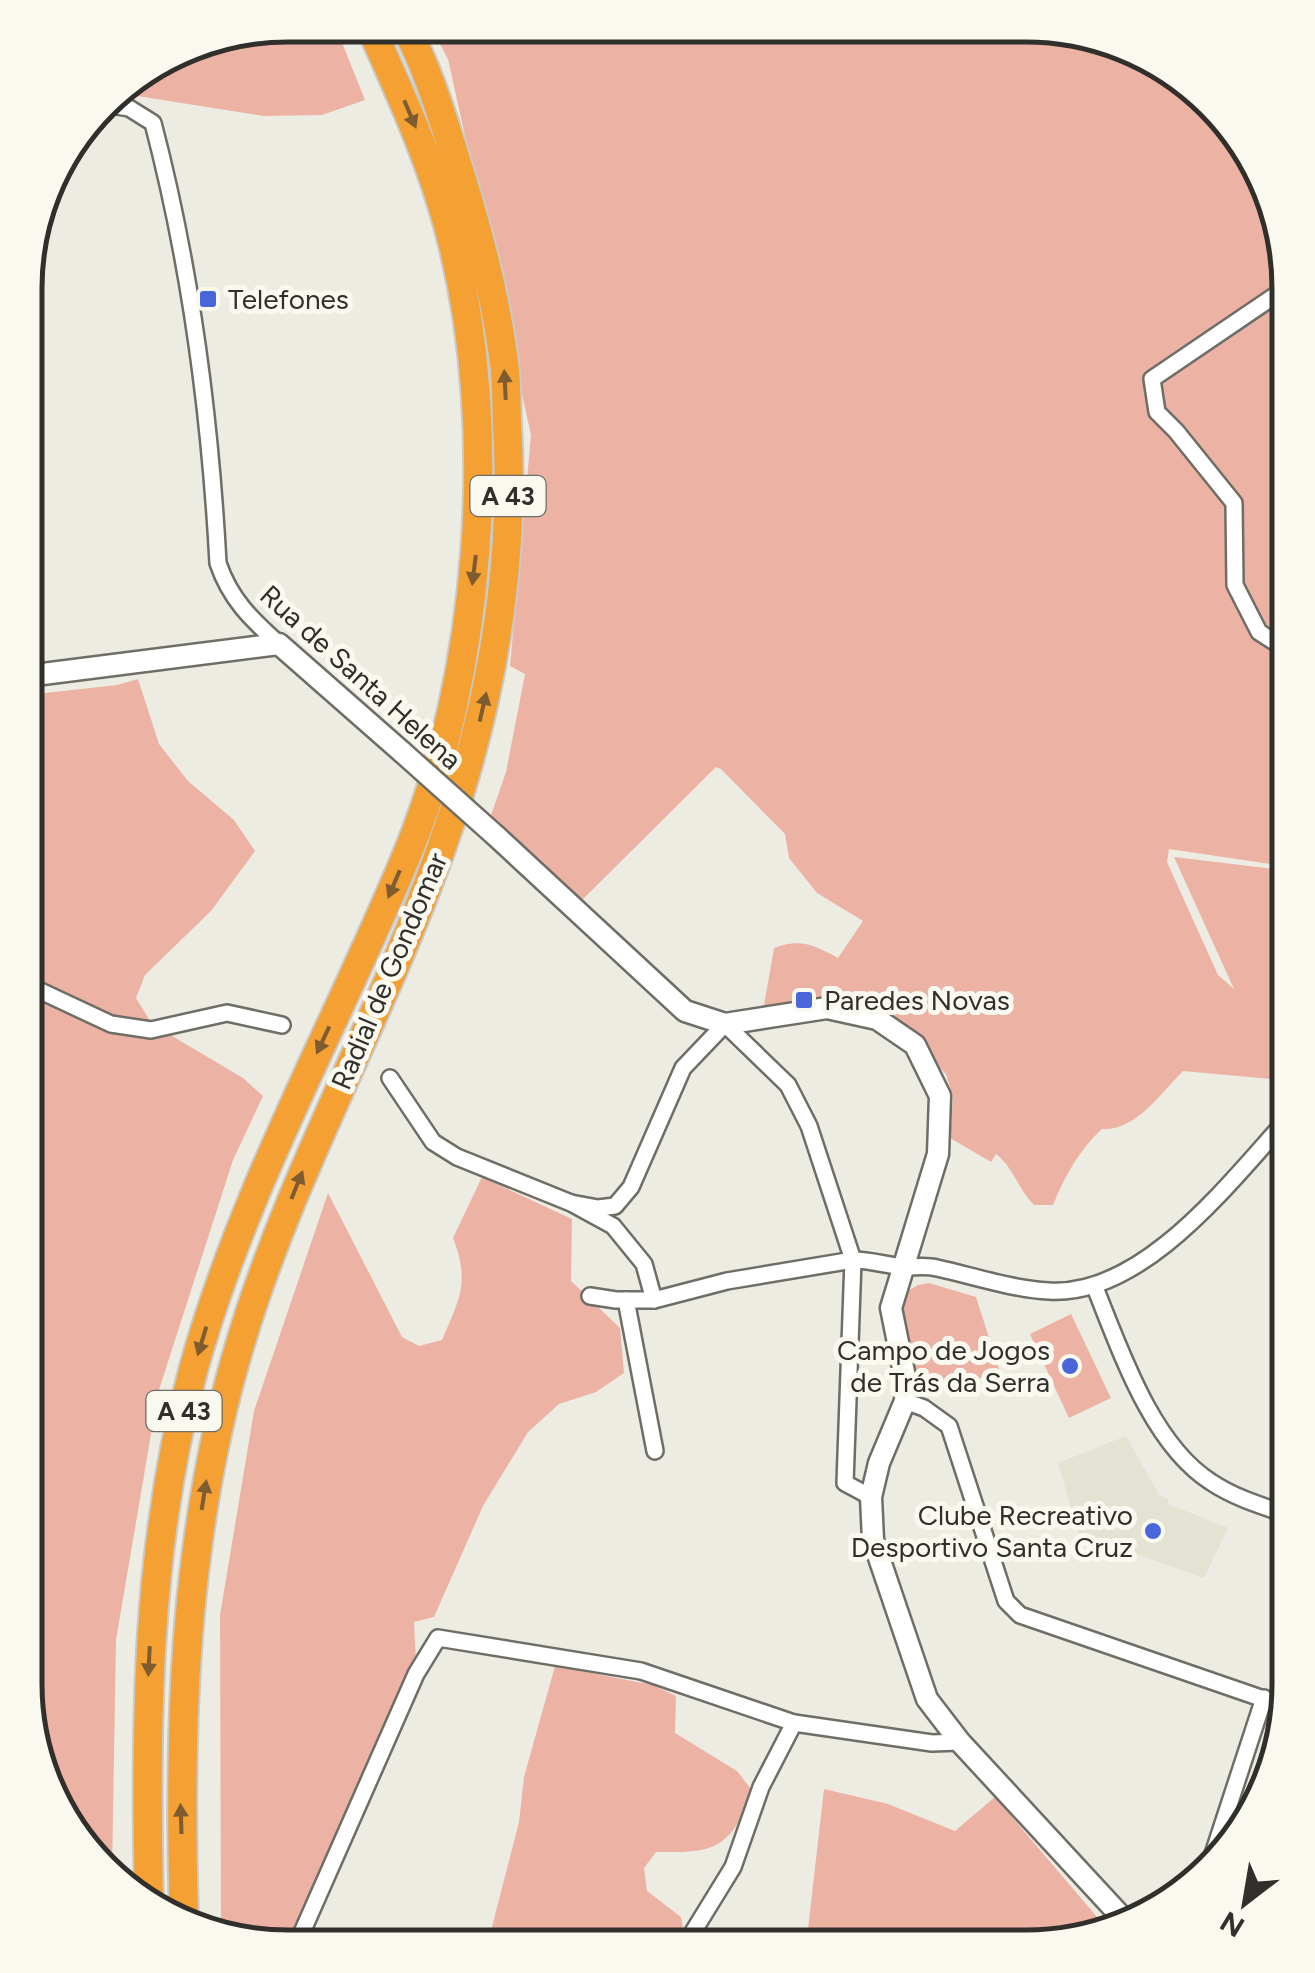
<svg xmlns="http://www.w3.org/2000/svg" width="1315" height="1973" viewBox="0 0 1315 1973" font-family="Figtree,sans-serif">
  <rect width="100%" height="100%" fill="#edece3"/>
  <!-- built -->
  <path fill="#e4e2d2" d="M1126 1436 1159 1495 1168 1499V1504L1228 1528 1204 1578 1079 1534 1058 1463Z"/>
  <!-- green -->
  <g fill="#ecb3a5">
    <path d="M289 25H335L365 100 322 115 264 116 137 96 127 83 203 39Z"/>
    <path d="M430 26 1077 30 1187 80 1270 187 1290 289V867L1169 849 1167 862 1218 975 1234 989 1174 857 1290 871V1099L1271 1079 1183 1071C1161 1093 1136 1131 1102 1129 1079 1150 1065 1176 1053 1205H1034C1018 1189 1014 1168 996 1154L991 1162 950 1138 953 1098 946 1074 881 1011 816 998 763 1011 774 948C800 938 814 945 838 958L863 921 817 893 789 858 785 834 721 769 716 767 579 903 489 821 506 772 525 674 510 666 531 435 448 59Z"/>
    <path d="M138 679 159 744 188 781 234 820 255 851 211 911 145 975 136 998 152 1024 243 1078 263 1096 233 1160 158 1393 116 1640 112 1872 45 1786 25 1684 27 695 117 685Z"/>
    <path d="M482 1177 572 1219 571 1281 620 1328 624 1373 596 1392 559 1404 528 1432 483 1506 434 1617 414 1622 416 1661 293 1946H255L221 1932 220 1615 254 1411 328 1193 402 1337 419 1346 442 1340C460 1298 470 1282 453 1238Z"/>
    <path d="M929 1283 976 1297 1000 1372 921 1397C905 1363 896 1331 904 1293L918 1285Z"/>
    <path d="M1071 1314 1111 1398 1069 1418 1030 1334Z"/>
    <path d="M555 1666 653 1685 676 1696 675 1733 737 1771 754 1793C727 1849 718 1853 656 1852L644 1868 647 1891 681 1917 685 1939 679 1947 487 1946 519 1822 524 1777Z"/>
    <path d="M824 1789 888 1804 955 1831 995 1797 1109 1931 1027 1948 806 1947Z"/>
  </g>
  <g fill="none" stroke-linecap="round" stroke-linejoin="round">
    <defs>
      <g id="minor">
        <path d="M104 104 129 108 153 123C191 268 210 414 218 563 230 599 251 619 279 644"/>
        <path d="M1289 286 1152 379 1157 412 1176 431 1234 503 1235 585 1259 632 1290 652"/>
        <path d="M26 971 32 987 111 1024 151 1030 227 1013 282 1025"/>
        <path d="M390 1078 433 1142 457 1157 571 1203 613 1226 644 1264 654 1300"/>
        <path d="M571 1203 598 1208 615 1206 631 1187 683 1068 725 1024 788 1085 809 1126 853 1260 845 1483 871 1497"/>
        <path d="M1094 1285C1120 1349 1151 1444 1211 1482 1235 1498 1262 1506 1289 1515"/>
        <path d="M590 1296 616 1300H654L727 1281 853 1260C872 1260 888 1266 906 1267 917 1267 926 1265 937 1268 974 1276 1011 1289 1049 1291 1144 1297 1232 1179 1290 1116"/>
        <path d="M626 1300 655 1451"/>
        <path d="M905 1401 924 1408 949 1426 1006 1601 1020 1615 1287 1707"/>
        <path d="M1211 1860 1264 1698"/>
        <path d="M296 1946 416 1674 438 1638 641 1671 794 1723 932 1743 960 1742"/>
        <path d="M692 1947 693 1932 733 1867 761 1787 794 1723"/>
      </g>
      <g id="secondary">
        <path d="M27 676 279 644 402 752"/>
        <path d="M496 836 685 1011 725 1024 827 1008 877 1019 915 1045 940 1096 938 1154 891 1308 906 1382 905 1401 879 1463 871 1497 873 1540 927 1699 960 1742 1130 1926"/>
      </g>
      <g id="motorway">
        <path d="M149 1902C145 1722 146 1543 194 1367 244 1187 337 1024 408 852 481 675 499 431 453 245 435 169 402 97 370 26"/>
        <path d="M184 1917C178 1722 184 1529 241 1341 292 1171 382 1016 441 849 490 712 516 570 507 424 506 401 507 377 503 355 494 288 475 219 454 154 440 110 427 67 405 26"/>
      </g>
    </defs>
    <!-- minor casing -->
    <use href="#minor" stroke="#6e6d66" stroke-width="20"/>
    <!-- secondary casing -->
    <use href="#secondary" stroke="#6e6d66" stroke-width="25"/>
    <!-- motorway casing -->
    <use href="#motorway" stroke="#c9c9c8" stroke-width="32"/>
    <!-- minor -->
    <use href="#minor" stroke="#fff" stroke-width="15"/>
    <!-- secondary -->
    <use href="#secondary" stroke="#fff" stroke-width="20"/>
    <!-- motorway -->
    <use href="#motorway" stroke="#f4a033" stroke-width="28"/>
    <defs>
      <path id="secondary-bridge" d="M402 752 496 836"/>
    </defs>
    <!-- secondary-bridge casing -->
    <use href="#secondary-bridge" stroke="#6e6d66" stroke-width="25" stroke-linecap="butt"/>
    <!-- secondary-bridge -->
    <use href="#secondary-bridge" stroke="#fff" stroke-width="20"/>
  </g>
  <!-- one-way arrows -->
  <defs><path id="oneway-solid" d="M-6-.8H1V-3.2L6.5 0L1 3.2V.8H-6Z" transform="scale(2.5)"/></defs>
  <g fill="#7e5c2f">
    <use href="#oneway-solid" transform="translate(410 114) rotate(67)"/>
    <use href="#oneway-solid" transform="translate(505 385) rotate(-93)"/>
    <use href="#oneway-solid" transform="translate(474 570) rotate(97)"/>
    <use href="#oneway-solid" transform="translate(483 707) rotate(-77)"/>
    <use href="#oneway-solid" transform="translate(394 884) rotate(113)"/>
    <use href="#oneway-solid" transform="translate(323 1040) rotate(115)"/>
    <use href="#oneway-solid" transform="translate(297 1185) rotate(-68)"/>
    <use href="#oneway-solid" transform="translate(202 1341) rotate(107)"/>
    <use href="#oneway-solid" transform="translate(204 1495) rotate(-81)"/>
    <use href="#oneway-solid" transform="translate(149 1661) rotate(93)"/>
    <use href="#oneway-solid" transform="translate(181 1819) rotate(-92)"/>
  </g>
  <!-- markers -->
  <g fill="#4967da" stroke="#faf9f0" stroke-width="4">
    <rect x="198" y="289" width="20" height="20" rx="5"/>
    <rect x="794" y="990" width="20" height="20" rx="5"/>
    <circle cx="1070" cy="1366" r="10"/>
    <circle cx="1153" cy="1531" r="10"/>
  </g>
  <g text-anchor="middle" stroke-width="10" stroke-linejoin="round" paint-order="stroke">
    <!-- shield labels -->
    <g fill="#faf9f0" stroke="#6d6c67" stroke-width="2.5">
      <rect x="470.5" y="476" width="75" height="40" rx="8"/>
      <rect x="146.5" y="1391" width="75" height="40" rx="8"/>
    </g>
    <g font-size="25" font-weight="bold" fill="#302f2c">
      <text x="508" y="505">A 43</text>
      <text x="184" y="1420">A 43</text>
    </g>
    <!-- poi labels -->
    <g font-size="28" fill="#302f2c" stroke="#faf9f0" text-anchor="start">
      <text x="228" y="309">Telefones</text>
      <text x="824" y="1010">Paredes Novas</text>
      <text x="1050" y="1360" text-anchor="end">Campo de Jogos<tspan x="1050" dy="32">de Trás da Serra</tspan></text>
      <text x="1133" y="1525" text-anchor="end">Clube Recreativo<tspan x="1133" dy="32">Desportivo Santa Cruz</tspan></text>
    </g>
    <!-- street labels -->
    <g font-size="28" fill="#302f2c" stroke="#faf9f0">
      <text transform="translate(361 677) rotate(42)" y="10">Rua de Santa Helena</text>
      <text transform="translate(389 971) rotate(-67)" y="10">Radial de Gondomar</text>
    </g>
  </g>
  <!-- crop -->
  <path d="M0 0H1315V1973H0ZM288 42H1026A246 246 0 0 1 1272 288V1684A246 246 0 0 1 1026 1930H288A246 246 0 0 1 42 1684V288A246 246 0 0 1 288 42Z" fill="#faf9f0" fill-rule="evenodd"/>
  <path fill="none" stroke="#302f2c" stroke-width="5" d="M288 42H1026A246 246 0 0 1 1272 288V1684A246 246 0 0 1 1026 1930H288A246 246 0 0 1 42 1684V288A246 246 0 0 1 288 42Z"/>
  <!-- north arrow -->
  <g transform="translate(1245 1903) rotate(211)" stroke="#faf9f0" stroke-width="8" paint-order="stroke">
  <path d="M0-8L18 38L0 25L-18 38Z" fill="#302f2c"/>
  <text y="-15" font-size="28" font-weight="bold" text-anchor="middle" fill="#302f2c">N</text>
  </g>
</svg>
